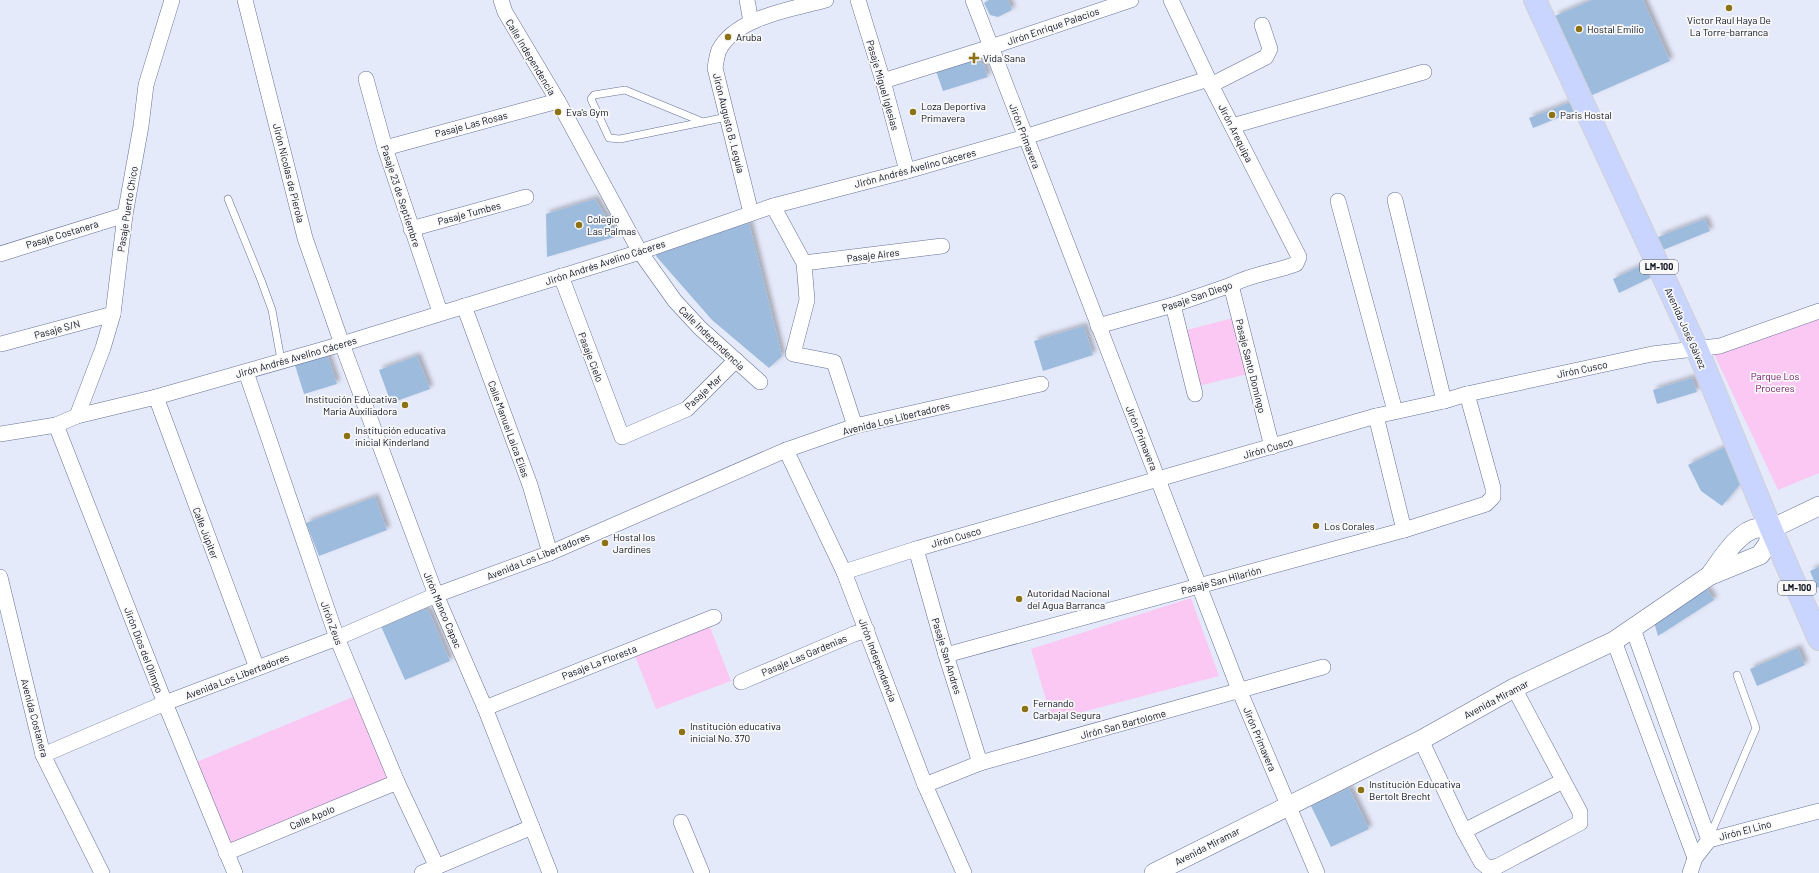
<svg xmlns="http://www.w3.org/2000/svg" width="1819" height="873" viewBox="0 0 1819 873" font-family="Barlow,sans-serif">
  <defs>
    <filter id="shadow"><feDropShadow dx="3.5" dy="-3.5" stdDeviation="2" flood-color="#0004"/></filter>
  </defs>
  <rect width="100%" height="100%" fill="#e5eafb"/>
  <!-- green -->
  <g fill="#fbc7f3">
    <path d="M1819 317V473L1778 490 1714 354Z"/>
    <path d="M1233 318 1248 374 1198 386 1183 331Z"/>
    <path d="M1191 598 1219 676 1052 720 1031 649Z"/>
    <path d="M710 627 731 681 656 709 635 656Z"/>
    <path d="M353 697 390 780 228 850 194 763Z"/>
  </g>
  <!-- building -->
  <g fill="#9dbbdd" filter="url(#shadow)">
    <path d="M989 0H1008L1012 10 998 17 990 15 984 3Z"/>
    <path d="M1592 0H1643L1670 61 1590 96 1555 16Z"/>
    <path d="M973 59 984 65 988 77 943 91 936 71Z"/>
    <path d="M1571 102 1575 111 1533 128 1529 118Z"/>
    <path d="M595 199 618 236 547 257 546 214Z"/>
    <path d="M1705 219 1710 231 1663 250 1658 237Z"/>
    <path d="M749 223 782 356 769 368 712 320 656 256 658 248Z"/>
    <path d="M1645 264 1652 277 1619 293 1613 279Z"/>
    <path d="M1084 326 1093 355 1043 371 1034 341Z"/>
    <path d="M319 354 328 357 337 384 304 394 294 362Z"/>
    <path d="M417 356 430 389 391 403 379 370Z"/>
    <path d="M1692 378 1697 392 1657 404 1653 390Z"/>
    <path d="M1725 447 1742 482 1722 506 1701 491 1688 465Z"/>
    <path d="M375 497 387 530 319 556 306 523Z"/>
    <path d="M1819 567V587L1817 588 1810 571Z"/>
    <path d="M1707 589 1714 600 1658 636 1654 622Z"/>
    <path d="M417 608 429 611 450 661 405 680 380 624Z"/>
    <path d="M1798 648 1805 665 1757 686 1750 669Z"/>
    <path d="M1349 788 1369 829 1331 847 1311 806Z"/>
  </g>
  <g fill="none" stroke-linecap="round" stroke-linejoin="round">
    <defs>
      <g id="service">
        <path d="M703 122 625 90 594 95 591 99 609 138 620 139 727 117"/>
        <path d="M228 199 261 280 272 310 281 360"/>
        <path d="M1709 838 1756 728 1737 675"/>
      </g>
      <g id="minor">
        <path d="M245 0 305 238 342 344 436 595 485 708 550 873"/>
        <path d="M501 0 505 12 558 101 640 252 675 301 700 328 760 382"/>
        <path d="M747 0 751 22"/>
        <path d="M858 0 883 81 907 171"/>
        <path d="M973 0 1240 692 1317 873"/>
        <path d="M366 79 385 148 440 312"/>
        <path d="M883 81 991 47 1131 0"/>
        <path d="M1211 85 1266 57 1270 49 1262 25"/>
        <path d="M1232 126 1424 72"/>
        <path d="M385 148 558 101"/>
        <path d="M1395 200 1444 401"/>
        <path d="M1338 201 1395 411"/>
        <path d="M773 206 804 263 807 300 793 354 834 362 855 426"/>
        <path d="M751 213 715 68C716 62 717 55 719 50 736 17 793 9 826 0"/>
        <path d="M411 229 526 197"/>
        <path d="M0 254 125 215"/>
        <path d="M804 263 942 246"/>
        <path d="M561 276 622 437 687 409 736 360"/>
        <path d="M1231 285 1272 447"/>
        <path d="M1173 305 1195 394"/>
        <path d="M464 306 530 485 550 553"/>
        <path d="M1098 326 1173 305 1231 285C1251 274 1275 272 1296 264L1299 257 1211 85 1171 0"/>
        <path d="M1 344 113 314"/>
        <path d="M246 372 337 638 397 782 437 867"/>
        <path d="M156 397 257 668"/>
        <path d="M77 416 103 348 113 314 125 215 141 126 146 85 172 0"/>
        <path d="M1376 416 1404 530"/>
        <path d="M56 425 165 703 235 873"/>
        <path d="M0 434 56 425 77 416 156 397 342 344 640 252 773 206 907 171 1025 137 1208 79"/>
        <path d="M786 450 844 572 925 785 964 873"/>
        <path d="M916 549 946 655 980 763"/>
        <path d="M844 572 916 549 1376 416 1444 401 1467 394 1652 354 1720 346 1819 311"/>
        <path d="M0 577 43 755 102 873"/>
        <path d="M1633 629 1709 840"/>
        <path d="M1614 641 1695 858"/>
        <path d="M946 655 1404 530 1486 504 1493 497V488L1467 394"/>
        <path d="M741 682 854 634 867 630"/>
        <path d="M485 708 714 617"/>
        <path d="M1421 740 1464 831 1481 862 1488 868 1498 866 1580 823V812L1514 688"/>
        <path d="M43 755 165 703 337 638 436 595 550 553 786 450 855 426 1041 384"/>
        <path d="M925 785 980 763 1323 667"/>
        <path d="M681 822 702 873"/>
        <path d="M1464 831 1563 781"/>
        <path d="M226 853 397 782"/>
        <path d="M422 873 532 827"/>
        <path d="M1690 873 1695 858 1709 840 1819 811"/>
      </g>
      <g id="tertiary">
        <path d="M1771 529 1819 506"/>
        <path d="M1710 575C1721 560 1739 530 1758 528 1762 527 1767 528 1771 529"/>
        <path d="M1154 873 1421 740 1514 688 1614 641 1709 576 1760 555 1768 544 1771 529"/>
      </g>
      <path id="primary" d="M1535 0 1697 349 1771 529 1819 639"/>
    </defs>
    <!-- service casing -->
    <use href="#service" stroke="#667196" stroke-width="8"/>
    <!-- minor casing -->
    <use href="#minor" stroke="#667196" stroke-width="16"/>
    <!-- tertiary casing -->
    <use href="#tertiary" stroke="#667196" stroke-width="20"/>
    <!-- primary casing -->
    <use href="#primary" stroke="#cfd0d2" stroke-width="24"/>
    <!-- service -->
    <use href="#service" stroke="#fff" stroke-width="7"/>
    <!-- minor -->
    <use href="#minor" stroke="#fff" stroke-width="15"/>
    <!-- tertiary -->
    <use href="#tertiary" stroke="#fff" stroke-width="19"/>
    <!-- primary -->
    <use href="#primary" stroke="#c9d5ff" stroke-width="22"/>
  </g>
  <!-- markers -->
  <g fill="#8c7216" stroke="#f8f8f8" stroke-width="1.5">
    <circle cx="1729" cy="8" r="4"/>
    <circle cx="1579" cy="29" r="4"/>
    <circle cx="728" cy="37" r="4"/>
    <path d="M972 52h4v4h4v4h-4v4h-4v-4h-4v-4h4z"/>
    <circle cx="558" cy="112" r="4"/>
    <circle cx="913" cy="112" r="4"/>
    <circle cx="1552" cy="115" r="4"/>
    <circle cx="579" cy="225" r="4"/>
    <circle cx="405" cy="405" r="4"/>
    <circle cx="347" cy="436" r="4"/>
    <circle cx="1316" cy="526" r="4"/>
    <circle cx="605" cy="543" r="4"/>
    <circle cx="1019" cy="599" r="4"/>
    <circle cx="1025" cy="709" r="4"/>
    <circle cx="682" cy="732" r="4"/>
    <circle cx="1361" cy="790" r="4"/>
  </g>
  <g text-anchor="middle" stroke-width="3.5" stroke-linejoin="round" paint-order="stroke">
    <!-- shield labels -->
    <g fill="#f8f8f8" stroke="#545761" stroke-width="1">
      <rect x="1640" y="260" width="38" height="14" rx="3"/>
      <rect x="1778" y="581" width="38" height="14" rx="3"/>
    </g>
    <g font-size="9" font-weight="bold" fill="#0e1220">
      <text x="1659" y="270">LM-100</text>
      <text x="1797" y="591">LM-100</text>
    </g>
    <!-- poi labels -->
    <g font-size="10" fill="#0e1220" stroke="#f8f8f8" text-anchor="start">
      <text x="1729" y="24" text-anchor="middle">Victor Raul Haya De<tspan x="1729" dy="12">La Torre-barranca</tspan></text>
      <text x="1587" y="33">Hostal Emilio</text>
      <text x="736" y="41">Aruba</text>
      <text x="983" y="62">Vida Sana</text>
      <text x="921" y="110">Loza Deportiva<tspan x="921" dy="12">Primavera</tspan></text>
      <text x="566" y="116">Eva's Gym</text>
      <text x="1560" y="119">Paris Hostal</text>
      <text x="587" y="223">Colegio<tspan x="587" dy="12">Las Palmas</tspan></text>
      <text x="397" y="403" text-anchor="end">Institución Educativa<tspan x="397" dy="12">Maria Auxiliadora</tspan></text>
      <text x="355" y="434">Institución educativa<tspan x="355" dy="12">inicial Kinderland</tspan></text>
      <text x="1324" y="530">Los Corales</text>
      <text x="613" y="541">Hostal los<tspan x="613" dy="12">Jardines</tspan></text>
      <text x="1027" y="597">Autoridad Nacional<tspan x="1027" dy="12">del Agua Barranca</tspan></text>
      <text x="1033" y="707">Fernando<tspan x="1033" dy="12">Carbajal Segura</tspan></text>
      <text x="690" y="730">Institución educativa<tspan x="690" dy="12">inicial No. 370</tspan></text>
      <text x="1369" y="788">Institución Educativa<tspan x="1369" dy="12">Bertolt Brecht</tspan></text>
    </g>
    <!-- street labels -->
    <g font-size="10" fill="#0e1220" stroke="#f8f8f8">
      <text transform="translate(1053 26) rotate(-19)" y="4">Jirón Enrique Palacios</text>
      <text transform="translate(531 57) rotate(59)" y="4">Calle Independencia</text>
      <text transform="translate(883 85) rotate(74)" y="4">Pasaje Miguel Iglesias</text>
      <text transform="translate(729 123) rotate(76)" y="4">Jirón Augusto B. Leguía</text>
      <text transform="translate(471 124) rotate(-15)" y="4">Pasaje Las Rosas</text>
      <text transform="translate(1236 133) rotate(63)" y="4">Jirón Arequipa</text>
      <text transform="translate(1025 136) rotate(69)" y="4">Jirón Primavera</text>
      <text transform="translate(915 168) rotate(-15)" y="4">Jirón Andrés Avelino Cáceres</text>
      <text transform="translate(289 173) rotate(76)" y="4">Jirón Nicolas de Pierola</text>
      <text transform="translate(401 196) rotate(72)" y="4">Pasaje 23 de Septiembre</text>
      <text transform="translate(127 209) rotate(-81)" y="4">Pasaje Puerto Chico</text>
      <text transform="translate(469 213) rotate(-15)" y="4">Pasaje Tumbes</text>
      <text transform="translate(62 234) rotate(-17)" y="4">Pasaje Costanera</text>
      <text transform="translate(873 255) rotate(-7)" y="4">Pasaje Aires</text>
      <text transform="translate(605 262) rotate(-18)" y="4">Jirón Andrés Avelino Cáceres</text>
      <text transform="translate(1197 296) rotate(-19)" y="4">Pasaje San Diego</text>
      <text transform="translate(1686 328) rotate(66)" y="4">Avenida José Gálvez</text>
      <text transform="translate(57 329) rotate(-15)" y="4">Pasaje S/N</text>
      <text transform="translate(712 338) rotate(44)" y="4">Calle Independencia</text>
      <text transform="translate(296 357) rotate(-16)" y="4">Jirón Andrés Avelino Cáceres</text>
      <text transform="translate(591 357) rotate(69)" y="4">Pasaje Cielo</text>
      <text transform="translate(1251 366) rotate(76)" y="4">Pasaje Santo Domingo</text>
      <text transform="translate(1582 369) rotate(-12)" y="4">Jirón Cusco</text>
      <text transform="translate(703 392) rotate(-43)" y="4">Pasaje Mar</text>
      <text transform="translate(896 418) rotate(-14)" y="4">Avenida Los Libertadores</text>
      <text transform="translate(509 429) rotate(70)" y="4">Calle Manuel Laica Elias</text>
      <text transform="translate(1142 438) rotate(68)" y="4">Jirón Primavera</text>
      <text transform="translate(1268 448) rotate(-16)" y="4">Jirón Cusco</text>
      <text transform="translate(206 533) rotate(69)" y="4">Calle Júpiter</text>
      <text transform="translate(956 537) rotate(-16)" y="4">Jirón Cusco</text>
      <text transform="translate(538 556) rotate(-22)" y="4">Avenida Los Libertadores</text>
      <text transform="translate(1221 580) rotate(-15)" y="4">Pasaje San Hilarión</text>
      <text transform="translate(443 610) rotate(67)" y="4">Jirón Manco Capac</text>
      <text transform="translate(332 623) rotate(70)" y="4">Jirón Zeus</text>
      <text transform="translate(144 650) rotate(69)" y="4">Jirón Dios del Olimpo</text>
      <text transform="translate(804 655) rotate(-23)" y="4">Pasaje Las Gardenias</text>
      <text transform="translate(947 656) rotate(73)" y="4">Pasaje San Andres</text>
      <text transform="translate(878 660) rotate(69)" y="4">Jirón Independencia</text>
      <text transform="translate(599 662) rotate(-21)" y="4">Pasaje La Floresta</text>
      <text transform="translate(237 676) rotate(-21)" y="4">Avenida Los Libertadores</text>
      <text transform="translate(1496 699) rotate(-28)" y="4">Avenida Miramar</text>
      <text transform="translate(35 718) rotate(75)" y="4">Avenida Costanera</text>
      <text transform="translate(1123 724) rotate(-15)" y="4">Jirón San Bartolome</text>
      <text transform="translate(1260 739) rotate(67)" y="4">Jirón Primavera</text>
      <text transform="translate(312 817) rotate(-23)" y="4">Calle Apolo</text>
      <text transform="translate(1745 830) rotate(-15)" y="4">Jirón El Lino</text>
      <text transform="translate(1207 846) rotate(-27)" y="4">Avenida Miramar</text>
    </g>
    <!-- park labels -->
    <g font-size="10" fill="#6c1066" stroke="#f8f8f8">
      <text x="1775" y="380">Parque Los<tspan x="1775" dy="12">Proceres</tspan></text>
    </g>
  </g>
</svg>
